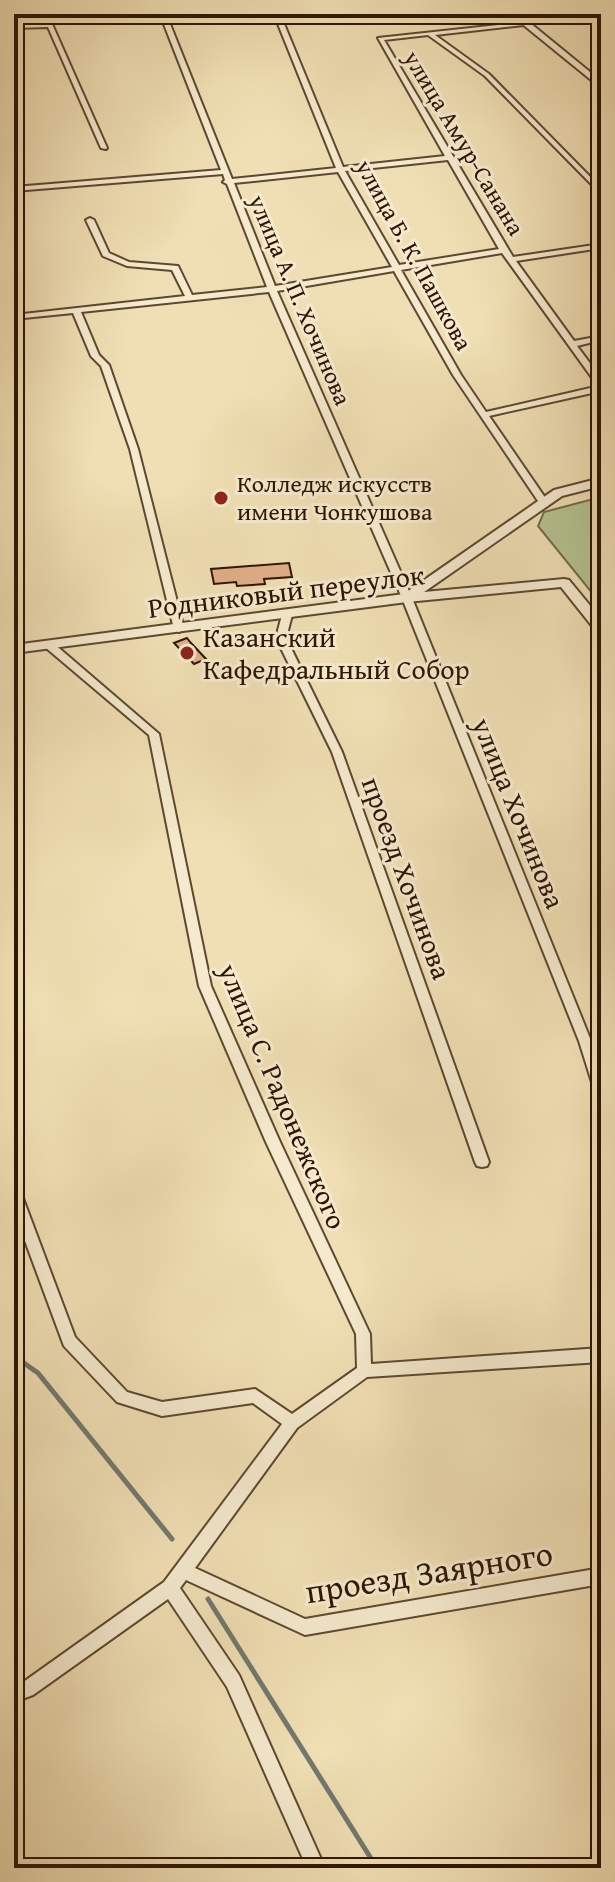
<svg xmlns="http://www.w3.org/2000/svg" width="615" height="1882" viewBox="0 0 615 1882" font-family="'Gentium Book Plus',serif">
  <rect width="100%" height="100%" fill="#f0dfb4"/>
  <filter id="stains"><feTurbulence type="fractalNoise" baseFrequency=".0025" numOctaves="4"/><feColorMatrix values="0 0 0 0 .2 0 0 0 0 .09 0 0 0 0 .02 0 0 0 .5 -.17"/></filter>
  <radialGradient id="worn" r=".72"><stop offset=".6" stop-color="#630" stop-opacity="0"/><stop offset="1" stop-color="#630" stop-opacity=".3"/></radialGradient>
  <!-- green -->
  <path fill="#b4c391" stroke="#716c4a" stroke-width="2" d="M601 497V604L538 526 544 512Z"/>
  <g fill="none" stroke-linecap="round" stroke-linejoin="round">
    <!-- stream -->
    <g stroke="#71796e" stroke-width="5">
      <path d="M14 1356 38 1373 172 1539"/>
      <path d="M208 1599 377 1868"/>
    </g>
  </g>
  <!-- building -->
  <g fill="#e1af89" stroke="#2e1503" stroke-width="2">
    <path d="M289 563 292 577 264 579 265 584 237 586 236 582 214 584 211 569Z"/>
    <path d="M187 638 191 643 206 659 194 664 174 643Z"/>
  </g>
  <g fill="none" stroke-linecap="round" stroke-linejoin="round">
    <defs>
      <g id="minor">
        <path d="M160 14H166L232 179 336 168 274 14H280L343 167 445 156 378 38 526 22 524 25 435 35 489 74 601 188V194L485 76 428 35 384 40 513 257 601 244V248L516 261 574 341 601 336V340L577 346 601 378V391L489 416 548 502 546 504H540L453 375 394 271 277 291 412 598 591 1041 601 1072V1097L596 1096 595 1092 579 1041 402 598 269 292 81 312 99 355 109 365 138 449 184 629 179 632 174 629 130 449 101 366 91 356 73 313 14 319V315L185 296 172 270 127 266 103 256 86 220 90 218 94 220 109 253 129 262 178 266 192 295 267 287 227 184 223 182 225 180 223 174 14 191V187L221 170ZM448 160 499 249 399 265 345 171ZM338 172 392 267 275 286 234 183ZM502 253 598 386H599L486 412 461 375 401 270Z"/>
        <path d="M14 24H52L107 148 106 149 101 148 48 27 14 28Z"/>
        <path d="M287 612 292 615 286 638 342 752 489 1162 487 1166 482 1167 477 1166 475 1162 332 752 276 638 282 615Z"/>
        <path d="M49 642 53 643 159 734 211 986 280 1142 370 1334 371 1364 601 1348V1362L367 1377 297 1428 195 1568 305 1619 601 1568V1584L305 1635 186 1580 180 1588 239 1675 325 1868H307L227 1687 168 1599 33 1695 14 1702V1686L22 1683 164 1582 282 1424 253 1403 162 1416 117 1402 64 1346 14 1211V1187L19 1189 21 1193 75 1337 127 1392 162 1402 255 1389 292 1414 357 1368 356 1334 266 1142 199 986 149 735 45 647 44 645Z"/>
      </g>
      <g id="tertiary">
        <path d="M510 14H519L601 81V88Z"/>
        <path d="M601 478V486L562 496 424 592 564 579 569 580 601 619V632L596 631 561 587 407 602 14 653V645L404 594 554 490Z"/>
      </g>
    </defs>
    <!-- minor casing -->
    <use href="#minor" stroke="#5e482f" stroke-width="4"/>
    <!-- tertiary casing -->
    <use href="#tertiary" stroke="#5e482f" stroke-width="4"/>
    <!-- minor -->
    <use href="#minor" fill="#f5eace" fill-rule="evenodd"/>
    <!-- tertiary -->
    <use href="#tertiary" fill="#f5eace" fill-rule="evenodd"/>
  </g>
  <!-- markers -->
  <g fill="#8f2418" stroke="#f5eace" stroke-width="3">
    <circle cx="221" cy="498" r="8"/>
    <circle cx="187" cy="653" r="8"/>
  </g>
  <g text-anchor="middle" stroke-width="6" stroke-linejoin="round" paint-order="stroke">
    <!-- far-street labels -->
    <g font-size="24" fill="#2e1503" stroke="#f5eace">
      <text transform="translate(464 143) rotate(59)" y="8">улица Амур-Санана</text>
      <text transform="translate(414 255) rotate(61)" y="8">улица Б. К. Пашкова</text>
      <text transform="translate(300 300) rotate(67)" y="8">улица А. П. Хочинова</text>
    </g>
    <!-- far-poi labels -->
    <g font-size="24" fill="#2e1503" stroke="#f5eace" text-anchor="start">
      <text x="237" y="492">Колледж искусств<tspan x="237" dy="28">имени Чонкушова</tspan></text>
    </g>
    <!-- street labels -->
    <g font-size="28" fill="#2e1503" stroke="#f5eace">
      <text transform="translate(286 591) rotate(-7)" y="10">Родниковый переулок</text>
      <text transform="translate(519 813) rotate(68)" y="10">улица Хочинова</text>
      <text transform="translate(407 878) rotate(70)" y="10">проезд Хочинова</text>
      <text transform="translate(283 1096) rotate(67)" y="10">улица С. Радонежского</text>
    </g>
    <!-- poi labels -->
    <g font-size="28" fill="#2e1503" stroke="#f5eace" text-anchor="start">
      <text x="203" y="647">Казанский<tspan x="203" dy="32">Кафедральный Собор</tspan></text>
    </g>
    <!-- near-street labels -->
    <g font-size="34" fill="#2e1503" stroke="#f5eace">
      <text transform="translate(429 1572) rotate(-9)" y="12">проезд Заярного</text>
    </g>
  </g>
  <!-- margin -->
  <rect width="615" height="1882" fill="none" stroke="#f0dfb4" stroke-width="48"/>
  <rect x="16" y="16" width="583" height="1850" fill="none" stroke="#2e1503" stroke-width="4"/>
  <rect x="24" y="24" width="567" height="1834" fill="none" stroke="#2e1503" stroke-width="2"/>
  <rect width="100%" height="100%" filter="url(#stains)"/>
  <rect width="100%" height="100%" fill="url(#worn)"/>
</svg>
